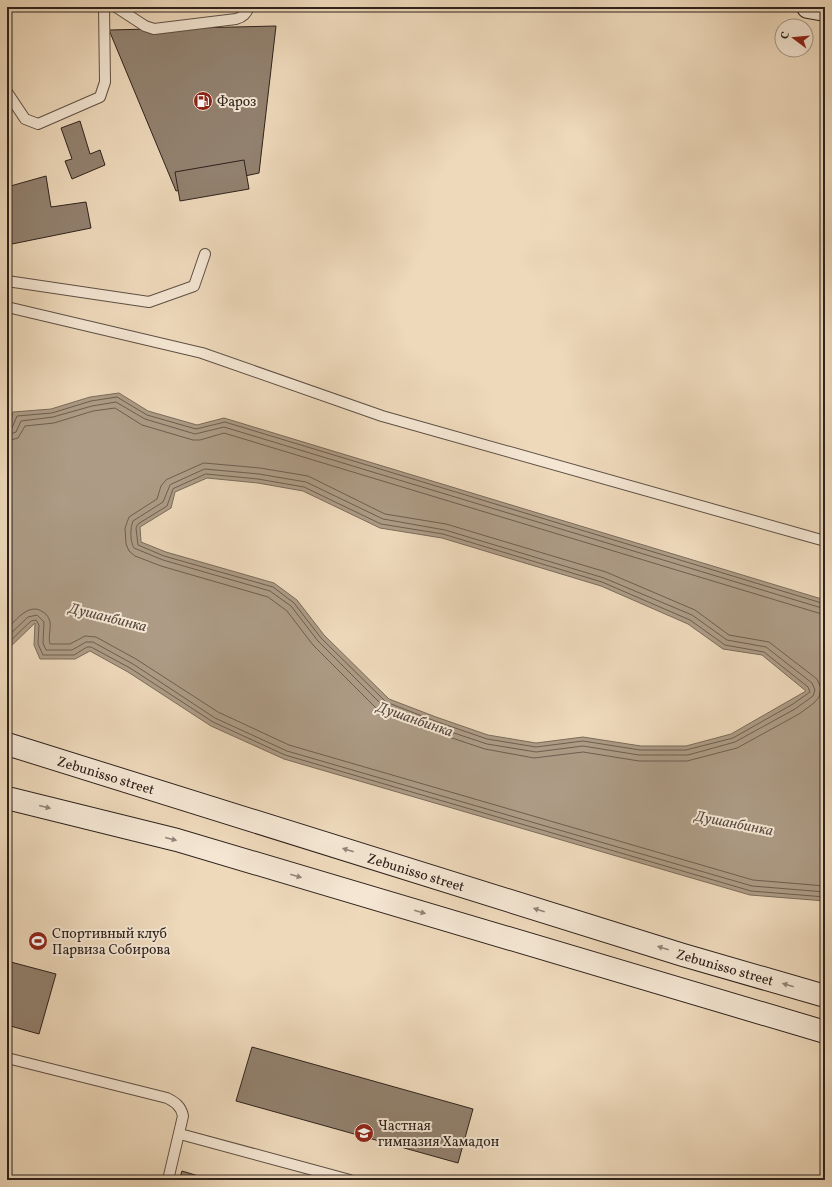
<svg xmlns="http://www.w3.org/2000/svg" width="832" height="1187" viewBox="0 0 832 1187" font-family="Vollkorn,serif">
  <rect width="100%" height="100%" fill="#eed9bb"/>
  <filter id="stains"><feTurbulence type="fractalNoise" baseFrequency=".005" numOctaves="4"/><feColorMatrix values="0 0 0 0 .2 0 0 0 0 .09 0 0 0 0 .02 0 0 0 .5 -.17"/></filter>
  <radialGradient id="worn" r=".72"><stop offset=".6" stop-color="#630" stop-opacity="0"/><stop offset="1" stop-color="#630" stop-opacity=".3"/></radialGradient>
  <!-- water -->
  <path fill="#ad9b85" stroke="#7a6b5b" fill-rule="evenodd" d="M119 393 148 411 197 425 224 418 825 600V901L750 895 284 759 211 726 128 672 90 651 75 659H40L34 645 35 623 7 650 9 628H7V426H9L13 412 51 409 90 397ZM207 478 258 483 303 491 380 528 442 538 601 586 688 624 723 649 762 655 806 691 731 734 686 746H641L583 737 536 743 488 735 436 717 389 699 324 635 297 600 274 583 166 552 141 542 140 527 171 508 175 492Z"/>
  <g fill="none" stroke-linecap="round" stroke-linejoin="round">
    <!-- shore -->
    <g stroke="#6e5e50" stroke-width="1">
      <path d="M7 430 12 428 17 416 52 413 91 401 117 397 147 415 196 429 225 422 825 604"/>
      <path d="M7 435 16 432 21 421 53 417 92 406 116 402 145 419 195 434 224 427 825 609"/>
      <path d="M7 441 18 438 25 426 54 423 93 411 115 408 142 425 193 440H200L224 433 825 615"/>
      <path d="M204 463 260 468 308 476 385 514 446 524 606 572 695 610 729 635 769 642 817 679 821 688 819 697 814 703 799 714 737 748 687 761H639L583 752 534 758 485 749 431 731 378 710 313 645 287 611 268 597 161 566 135 556 129 551 126 544 125 528 129 517 157 499 161 486 166 480Z"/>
      <path d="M205 469 259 474 306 482 383 519 445 530 604 578 692 615 727 640 766 647 812 683 815 690 813 696 795 709 735 742 688 755H639L583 746 536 752 487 744 433 726 383 706 318 641 291 606 270 591 163 560 134 548C130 542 130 528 133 521L163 502 170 485Z"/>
      <path d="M206 474 258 479 304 487 381 524 443 534 602 582 690 620 725 645 764 652 808 687 810 692 793 704 733 738 686 750H640L583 741 536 747 487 739 435 721 386 702 321 638 294 603 273 587 164 556 138 545 136 528 138 524 167 506 173 489Z"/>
      <path d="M7 629C16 620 29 602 43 612 47 614 49 618 50 622 51 629 48 637 50 644H70L85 636 96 637 136 659 218 712 289 745 753 880 825 886"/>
      <path d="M7 637 28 617 37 615 44 622 43 643 46 650H72L86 642H93L133 664 215 718 287 751 752 886 825 892"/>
      <path d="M7 644 31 621 36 620 39 625 38 644 43 655H74L87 647H91L130 668 213 722 285 755 751 891 825 897"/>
    </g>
  </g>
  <!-- building -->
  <g fill="#92816f" stroke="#2e221c">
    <path d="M276 26 259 173 176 191 109 30Z"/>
    <path d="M80 121 90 154 100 150 105 165 72 179 65 161 72 159 61 128Z"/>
    <path d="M244 160 249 189 180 201 175 172Z"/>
    <path d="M46 176 51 207 86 202 91 228 7 245V187Z"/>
    <path d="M7 961 56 974 39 1034 7 1025Z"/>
    <path d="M252 1047 473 1109 458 1163 236 1101Z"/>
    <path d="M182 1171 212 1180H179Z"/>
  </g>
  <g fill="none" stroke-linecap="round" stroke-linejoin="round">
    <defs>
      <g id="lane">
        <path d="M116 7 145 26 154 29 236 19C243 17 246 14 249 7"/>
        <path d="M7 92 25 119 38 124 100 97 105 82 104 7"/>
        <path d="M7 281 149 302 194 286 205 254"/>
        <path d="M7 307 202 353 382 416 825 541"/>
        <path d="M7 1058 167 1098C175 1102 181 1106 183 1116L168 1180"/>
        <path d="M180 1134 350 1180"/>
      </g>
      <g id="secondary">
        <path d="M808 7 825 10"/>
        <path d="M7 744 683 955 825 996"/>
        <path d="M7 798 177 840 825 1032"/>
      </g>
    </defs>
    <!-- lane casing -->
    <use href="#lane" stroke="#5e5044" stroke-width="12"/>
    <!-- secondary casing -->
    <use href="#secondary" stroke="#2e221c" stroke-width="24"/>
    <!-- lane -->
    <use href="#lane" stroke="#f4e6d3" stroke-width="10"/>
    <!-- secondary -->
    <use href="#secondary" stroke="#f4e6d3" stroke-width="22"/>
  </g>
  <!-- one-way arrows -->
  <defs><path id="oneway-solid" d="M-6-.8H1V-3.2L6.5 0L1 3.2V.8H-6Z"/></defs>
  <g fill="#918478">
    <use href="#oneway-solid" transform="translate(45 807) rotate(14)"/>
    <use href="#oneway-solid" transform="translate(171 839) rotate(14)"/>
    <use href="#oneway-solid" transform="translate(348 850) rotate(-163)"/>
    <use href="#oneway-solid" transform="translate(296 876) rotate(16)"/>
    <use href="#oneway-solid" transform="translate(539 910) rotate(-163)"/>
    <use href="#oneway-solid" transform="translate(420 912) rotate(16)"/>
    <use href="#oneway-solid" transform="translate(663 948) rotate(-163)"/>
    <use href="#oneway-solid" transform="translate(788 985) rotate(-164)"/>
  </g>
  <!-- icons -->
  <defs>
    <symbol id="fuel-disc" viewBox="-11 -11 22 22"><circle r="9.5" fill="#8f2418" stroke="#f4e6d3"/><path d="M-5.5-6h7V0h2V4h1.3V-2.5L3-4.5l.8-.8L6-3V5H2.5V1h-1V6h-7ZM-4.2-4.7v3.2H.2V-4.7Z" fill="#fff"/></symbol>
    <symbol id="stadium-disc" viewBox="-11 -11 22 22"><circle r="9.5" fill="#8f2418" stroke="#f4e6d3"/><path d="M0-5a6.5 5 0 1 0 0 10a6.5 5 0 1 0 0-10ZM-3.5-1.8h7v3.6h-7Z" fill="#fff"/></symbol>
    <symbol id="school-disc" viewBox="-11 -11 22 22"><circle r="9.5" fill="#8f2418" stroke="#f4e6d3"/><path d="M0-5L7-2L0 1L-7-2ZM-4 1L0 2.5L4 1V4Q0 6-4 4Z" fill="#fff"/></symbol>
  </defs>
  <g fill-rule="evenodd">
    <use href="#fuel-disc" x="192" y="90" width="22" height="22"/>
    <use href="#stadium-disc" x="27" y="930" width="22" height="22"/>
    <use href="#school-disc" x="353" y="1122" width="22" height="22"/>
  </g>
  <g text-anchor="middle" stroke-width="4" stroke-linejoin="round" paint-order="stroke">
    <!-- poi labels -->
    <g font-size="14" fill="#2e221c" stroke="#f4e6d3" text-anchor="start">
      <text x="217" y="106">Фароз</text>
      <text x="52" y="938">Спортивный клуб<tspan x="52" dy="16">Парвиза Собирова</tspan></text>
      <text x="378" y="1130">Частная<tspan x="378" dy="16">гимназия Хамадон</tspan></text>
    </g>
    <!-- street labels -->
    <g font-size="14" fill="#2e221c" stroke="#f4e6d3">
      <text transform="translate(106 775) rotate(17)" y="5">Zebunisso street</text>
      <text transform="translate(416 872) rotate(17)" y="5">Zebunisso street</text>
      <text transform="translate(725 967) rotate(16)" y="5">Zebunisso street</text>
    </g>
    <!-- water labels -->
    <g font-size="15" font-style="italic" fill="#5a4c41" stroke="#f4e6d3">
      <text transform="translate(108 617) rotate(14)" y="5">Душанбинка</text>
      <text transform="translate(415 719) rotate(19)" y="5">Душанбинка</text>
      <text transform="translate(734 823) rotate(11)" y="5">Душанбинка</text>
    </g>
  </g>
  <!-- margin -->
  <rect width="832" height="1187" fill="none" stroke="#eed9bb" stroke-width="24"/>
  <rect x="8" y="8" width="816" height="1171" fill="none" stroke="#2e221c" stroke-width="2"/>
  <rect x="12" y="12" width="808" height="1163" fill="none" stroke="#2e221c"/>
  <!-- north arrow -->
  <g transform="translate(794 38) rotate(286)"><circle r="19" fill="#f4e6d3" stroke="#a5988a"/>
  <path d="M0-3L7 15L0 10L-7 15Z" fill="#8f2418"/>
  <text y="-6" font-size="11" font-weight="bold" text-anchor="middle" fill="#2e221c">С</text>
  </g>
  <rect width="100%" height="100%" filter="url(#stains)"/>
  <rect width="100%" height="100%" fill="url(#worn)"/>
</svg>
